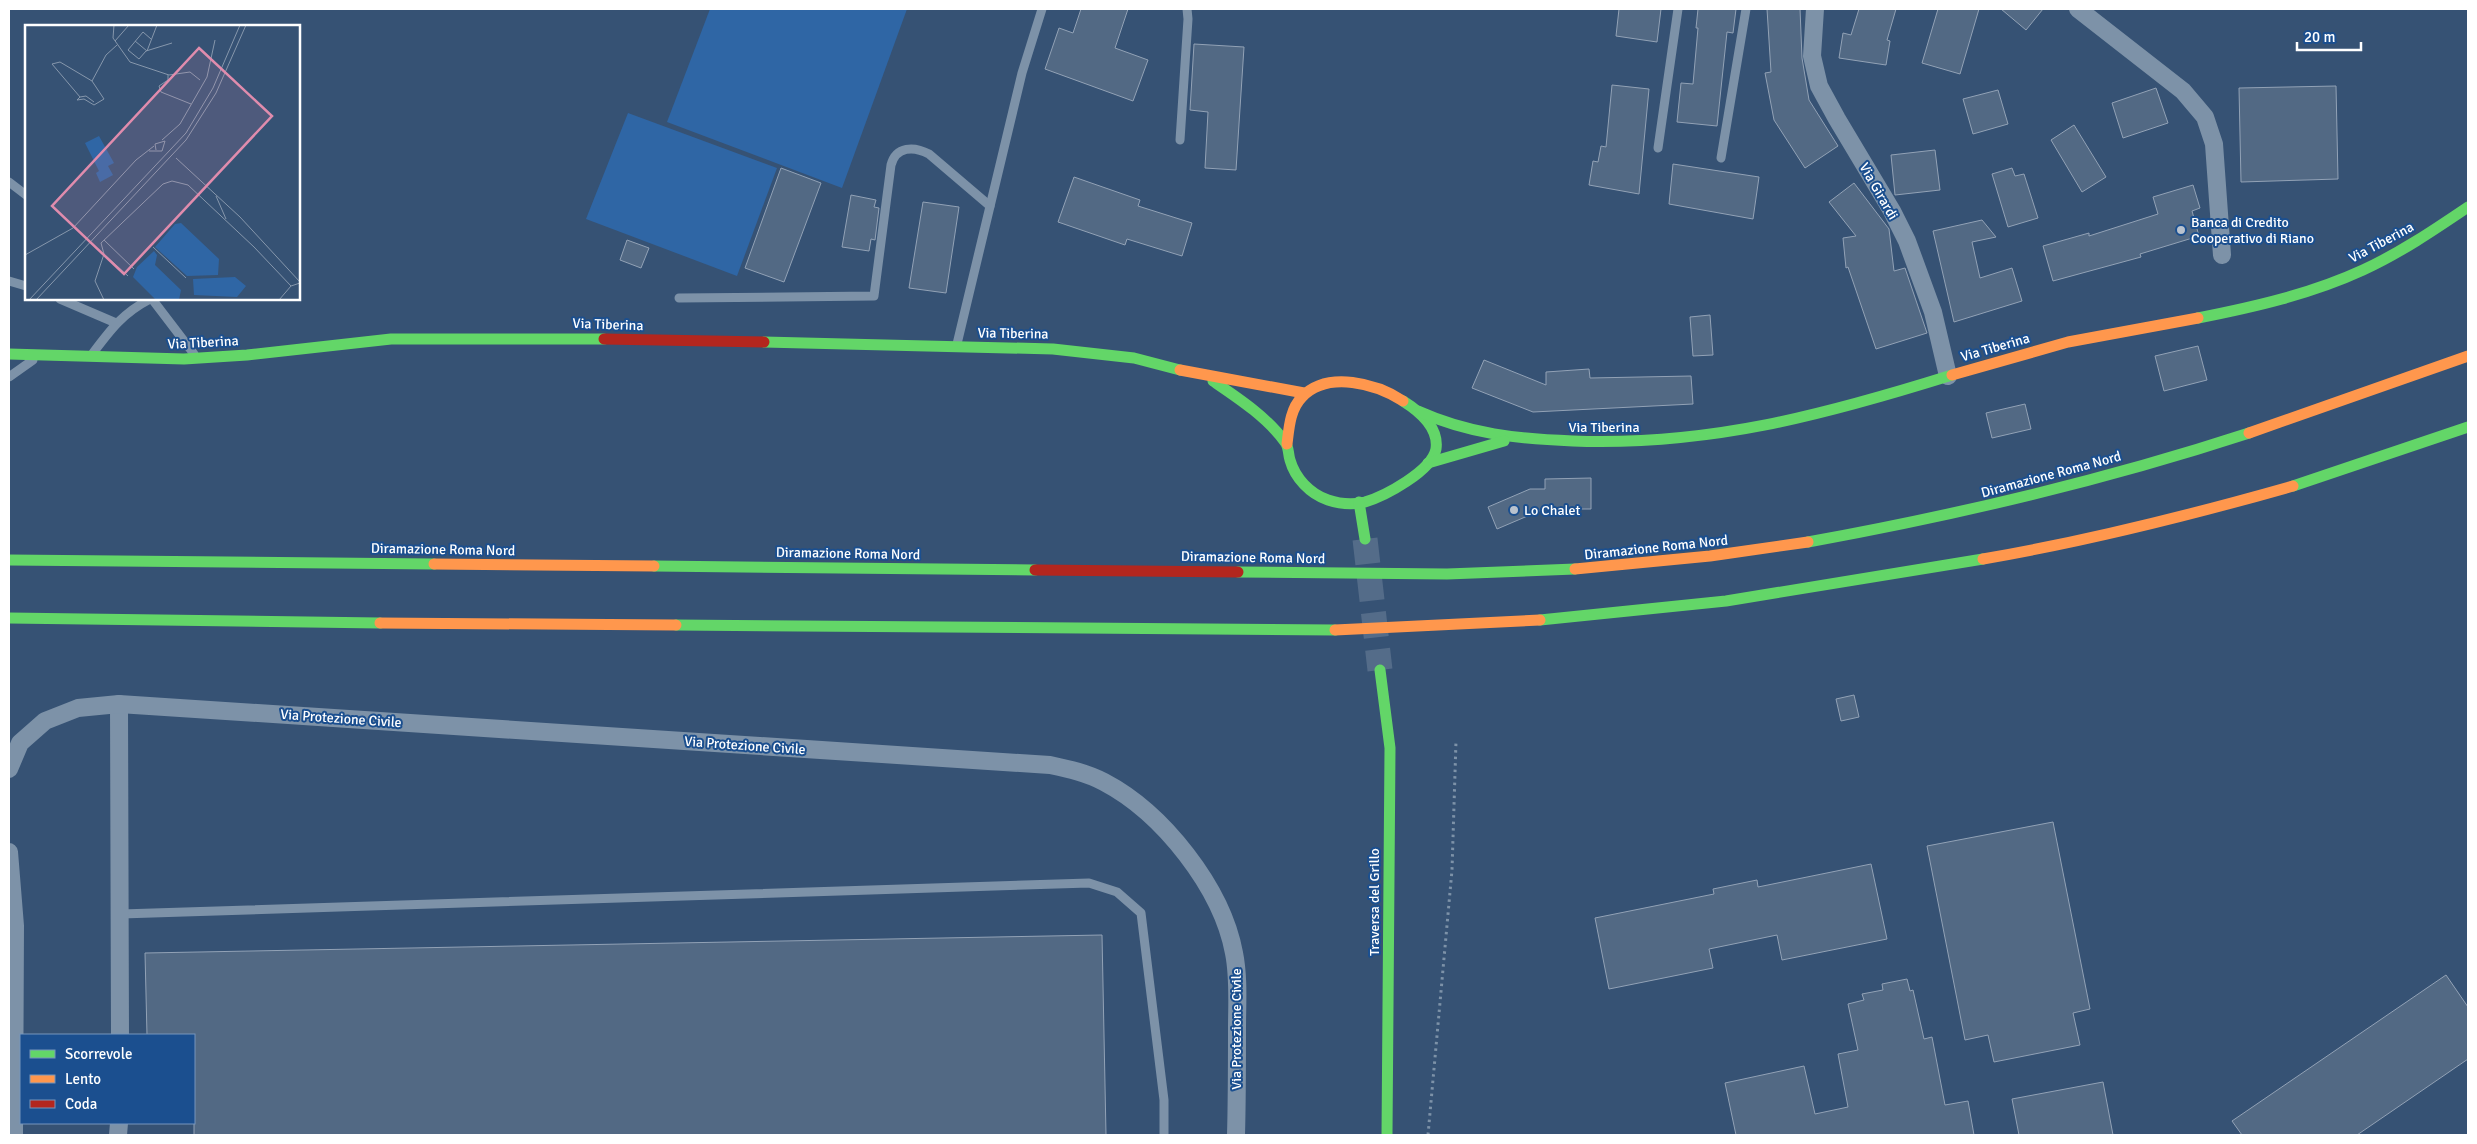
<svg xmlns="http://www.w3.org/2000/svg" width="2477" height="1144" viewBox="0 0 2477 1144" font-family="Signika,sans-serif">
  <rect width="100%" height="100%" fill="#365274"/>
  <!-- green -->
  <g fill="#2f66a5">
    <path d="M710 9H907L842 188 667 122Z"/>
    <path d="M628 113 777 168 737 276 586 219Z"/>
  </g>
  <!-- building -->
  <g fill="#526984" stroke="#92a2b6">
    <path d="M1081 9H1128L1115 48 1148 60 1133 101 1045 69 1059 28 1073 33Z"/>
    <path d="M1619 9H1661L1657 42 1616 36Z"/>
    <path d="M1698 9H1736L1733 33 1727 32 1717 126 1677 122 1681 83 1693 84 1698 28H1696Z"/>
    <path d="M1767 9H1800L1802 58 1809 100 1838 146 1805 168 1774 120 1765 73 1771 72Z"/>
    <path d="M1859 9H1896L1887 40 1890 41 1886 65 1839 58 1843 33 1851 35Z"/>
    <path d="M1938 9H1979L1960 74 1922 63Z"/>
    <path d="M2001 9H2043L2026 30Z"/>
    <path d="M1194 44 1244 47 1236 170 1205 168 1208 112 1190 110Z"/>
    <path d="M1612 85 1649 89 1639 194 1589 185 1593 161 1598 162 1601 146 1606 147Z"/>
    <path d="M2336 86 2338 179 2241 182 2239 88Z"/>
    <path d="M2156 88 2168 123 2123 138 2112 103Z"/>
    <path d="M1998 90 2008 124 1973 134 1963 99Z"/>
    <path d="M2074 125 2106 177 2082 192 2051 140Z"/>
    <path d="M1935 150 1940 190 1895 195 1891 155Z"/>
    <path d="M1673 164 1759 177 1753 219 1669 204Z"/>
    <path d="M781 168 821 183 784 282 745 268Z"/>
    <path d="M2012 168 2015 176 2024 174 2038 218 2008 227 1992 174Z"/>
    <path d="M1074 177 1140 200 1138 206 1192 223 1182 256 1127 239 1125 245 1058 222Z"/>
    <path d="M1854 183 1889 229 1894 271 1905 268 1927 333 1876 349 1848 267 1846 268 1843 238 1856 236 1829 202Z"/>
    <path d="M2193 185 2200 208 2192 211 2199 236 2140 254 2141 257 2053 281 2043 246 2089 233V236L2158 214 2153 197Z"/>
    <path d="M851 195 876 200 874 207 879 208 875 240 871 239 869 251 842 247Z"/>
    <path d="M923 202 959 207 946 293 909 288Z"/>
    <path d="M1982 220 1996 237 1972 242 1980 278 2012 268 2022 301 1954 322 1933 231Z"/>
    <path d="M627 240 649 248 641 268 620 260Z"/>
    <path d="M1710 315 1713 355 1693 356 1690 317Z"/>
    <path d="M2198 346 2207 380 2164 391 2155 356Z"/>
    <path d="M1484 360 1546 385V372L1589 369 1590 378 1691 376 1693 404 1533 412 1472 388Z"/>
    <path d="M2025 404 2031 429 1992 438 1986 413Z"/>
    <path d="M1591 478V509H1544L1497 529 1488 507 1530 489H1545V479Z"/>
    <path d="M1854 695 1859 717 1841 721 1836 699Z"/>
    <path d="M2053 822 2090 1009 2073 1013 2080 1045 1994 1062 1988 1035 1965 1040 1927 846Z"/>
    <path d="M1871 864 1887 939 1782 960 1777 935 1709 949 1713 968 1609 989 1595 918 1714 894 1713 889 1757 880 1758 887Z"/>
    <path d="M1102 935 1106 1135H194V1035H147L145 953Z"/>
    <path d="M2446 975 2468 1007V1059L2357 1135H2242L2232 1121Z"/>
    <path d="M1907 979 1910 991 1913 990 1924 1039 1932 1037 1945 1105 1968 1101 1974 1135H1736L1725 1083 1804 1066 1815 1114 1848 1107 1838 1054 1858 1050 1848 1004 1864 1000 1862 994 1883 990 1882 984Z"/>
    <path d="M2103 1082 2113 1135H2019L2012 1099Z"/>
  </g>
  <g fill="none" stroke-linecap="round" stroke-linejoin="round">
    <!-- secondary-tunnel -->
    <path stroke="#546c89" stroke-width="25" stroke-dasharray="25 12" stroke-linecap="butt" d="M1365 539 1380 670"/>
    <!-- path -->
    <path stroke="#7d92a8" stroke-width="3" stroke-dasharray="2.5 4" stroke-linecap="butt" d="M1428 1135 1452 870 1456 741"/>
    <!-- lane -->
    <g stroke="#7d92a8" stroke-width="9">
      <path d="M1180 140 1188 19 1187 9"/>
      <path d="M1658 148 1678 9"/>
      <path d="M1721 158 1746 9"/>
      <path d="M9 182 26 195"/>
      <path d="M9 281 26 286"/>
      <path d="M679 298 874 296 891 165C896 146 914 146 929 154L990 206"/>
      <path d="M60 299 116 323"/>
      <path d="M152 299 194 354"/>
      <path d="M957 344 1022 73 1042 9"/>
      <path d="M93 353C111 329 123 313 150 299"/>
      <path d="M9 377 33 360"/>
      <path d="M121 914 1089 883 1117 892 1141 913 1164 1100V1135"/>
    </g>
    <!-- street -->
    <g stroke="#7d92a8" stroke-width="18">
      <path d="M1815 9 1812 56 1819 86 1837 119 1892 211 1907 241 1933 312 1948 376"/>
      <path d="M2078 9 2183 91 2205 117 2214 144 2222 255"/>
      <path d="M119 704 120 1035"/>
      <path d="M9 769 20 743 45 721 78 708 119 704 1050 765C1069 769 1087 773 1104 782 1163 813 1222 888 1234 953 1239 978 1237 1004 1237 1029 1237 1064 1237 1100 1236 1135"/>
      <path d="M9 852 15 926 14 1135"/>
      <path d="M118 1135 119 1123"/>
    </g>
    <!-- fast -->
    <g stroke="#63d668" stroke-width="11">
      <path d="M2198 318C2254 307 2311 294 2363 270 2400 253 2434 230 2468 207"/>
      <path d="M764 342 1053 349 1134 358 1180 370"/>
      <path d="M9 354 184 359 247 355 391 339H604"/>
      <path d="M1213 381C1238 398 1267 417 1285 442 1289 447 1288 454 1290 460 1295 478 1310 494 1328 500 1340 504 1353 505 1365 502 1385 496 1432 471 1436 449 1439 428 1419 411 1403 401"/>
      <path d="M1418 411C1469 434 1518 439 1573 441 1709 446 1824 415 1952 375"/>
      <path d="M1428 463 1504 441"/>
      <path d="M2293 486 2468 427"/>
      <path d="M1359 502 1365 539"/>
      <path d="M1808 542C1957 515 2105 480 2249 433"/>
      <path d="M9 560 434 564"/>
      <path d="M654 566 1035 570"/>
      <path d="M1238 572 1447 574 1575 569"/>
      <path d="M9 618 380 623"/>
      <path d="M1540 620 1726 601 1983 559"/>
      <path d="M676 625 1335 630"/>
      <path d="M1380 670 1390 748 1387 1135"/>
    </g>
    <!-- slow -->
    <g stroke="#ff974d" stroke-width="11">
      <path d="M1180 370 1304 393"/>
      <path d="M1952 375 2068 342 2198 318"/>
      <path d="M2249 433 2468 356"/>
      <path d="M1287 444C1289 428 1290 409 1302 397 1328 370 1377 384 1403 401"/>
      <path d="M1983 559C2088 541 2191 515 2293 486"/>
      <path d="M434 564 654 566"/>
      <path d="M1575 569 1710 556 1808 542"/>
      <path d="M380 623 676 625"/>
      <path d="M1335 630 1540 620"/>
    </g>
    <!-- jam -->
    <g stroke="#b3261e" stroke-width="11">
      <path d="M604 339 764 342"/>
      <path d="M1035 570 1238 572"/>
    </g>
  </g>
  <!-- markers -->
  <g fill="#b9c2ce" stroke="#1b4f8f" stroke-width="2">
    <circle cx="2181" cy="230" r="5"/>
    <circle cx="1514" cy="510" r="5"/>
  </g>
  <g text-anchor="middle" stroke-width="4" stroke-linejoin="round" paint-order="stroke">
    <!-- street labels -->
    <g font-size="14" fill="#fff" stroke="#1b4f8f">
      <text transform="translate(1879 191) rotate(60)" y="5">Via Girardi</text>
      <text transform="translate(2381 242) rotate(-28)" y="5">Via Tiberina</text>
      <text transform="translate(608 324) rotate(2)" y="5">Via Tiberina</text>
      <text transform="translate(1013 333) rotate(1)" y="5">Via Tiberina</text>
      <text transform="translate(203 342) rotate(-3)" y="5">Via Tiberina</text>
      <text transform="translate(1995 347) rotate(-16)" y="5">Via Tiberina</text>
      <text x="1604" y="432">Via Tiberina</text>
      <text transform="translate(2051 474) rotate(-15)" y="5">Diramazione Roma Nord</text>
      <text transform="translate(1656 547) rotate(-6)" y="5">Diramazione Roma Nord</text>
      <text transform="translate(443 549) rotate(1)" y="5">Diramazione Roma Nord</text>
      <text transform="translate(848 553) rotate(1)" y="5">Diramazione Roma Nord</text>
      <text transform="translate(1253 557) rotate(1)" y="5">Diramazione Roma Nord</text>
      <text transform="translate(341 718) rotate(4)" y="5">Via Protezione Civile</text>
      <text transform="translate(745 745) rotate(4)" y="5">Via Protezione Civile</text>
      <text transform="translate(1374 902) rotate(-90)" y="5">Traversa del Grillo</text>
      <text transform="translate(1236 1029) rotate(-90)" y="5">Via Protezione Civile</text>
    </g>
    <!-- poi labels -->
    <g font-size="14" fill="#fff" stroke="#1b4f8f" text-anchor="start">
      <text x="2191" y="227">Banca di Credito<tspan x="2191" dy="16">Cooperativo di Riano</tspan></text>
      <text x="1524" y="515">Lo Chalet</text>
    </g>
  </g>
  <!-- overview -->
  <g transform="translate(25 25)">
    <rect width="275" height="275" fill="#365274"/>
    <path d="M74 111 89 138 83 141 88 150 75 157 71 148 74 146 60 118ZM156 198 194 234 193 250 162 251 130 222 150 199ZM129 226 132 230 130 240 156 265 154 275H131L108 252 112 242ZM210 252 221 261 212 272 169 270 168 254Z" fill="#2f66a5"/>
    <path fill="none" stroke="#8697ac" stroke-width="1" d="M89 0 88 13 105 37 144 50 165 47 175 55M90 16 104 0M110 16 122 26M122 26 132 0M114 34 103 25 118 7 126 14M114 34 121 26 147 18M143 50V55L134 61 136 67 166 79M55 72 52 75 59 74 69 80 79 74 67 56M69 77 61 71 55 72 27 39 35 37 67 56 81 30 92 20M137 115 155 99 182 52 190 15M124 126H137L140 116 130 119 131 125M151 133 215 192 275 257M191 171 201 194M79 215 109 244M128 222 161 253M79 229 103 251M0 230 48 203 111 135 129 121M4 275 161 108 188 63 215 0M11 275 161 115 191 68 221 0M79 275 70 256 79 229 76 218 138 159 147 156 163 160 229 222 266 261M254 275 266 261 275 258"/>
    <path fill="#e08cad" fill-opacity="0.15" stroke="#e08cad" stroke-width="2.5" d="M174 23 247 91 99 249 27 181Z"/>
    <rect width="275" height="275" fill="none" stroke="#fff" stroke-width="2.5"/>
  </g>
  <!-- border -->
  <rect width="2477" height="1144" fill="none" stroke="#ffffff" stroke-width="20"/>
  <!-- legend -->
  <rect x="20" y="1034" width="175" height="90" fill="#1b4f8f" stroke="#7695bc"/>
  <rect x="30" y="1050" width="25" height="8" fill="#63d668" stroke="#7695bc"/>
  <text x="65" y="1059" font-size="15" fill="#ffffff">Scorrevole</text>
  <rect x="30" y="1075" width="25" height="8" fill="#ff974d" stroke="#7695bc"/>
  <text x="65" y="1084" font-size="15" fill="#ffffff">Lento</text>
  <rect x="30" y="1100" width="25" height="8" fill="#b3261e" stroke="#7695bc"/>
  <text x="65" y="1109" font-size="15" fill="#ffffff">Coda</text>
  <!-- scale -->
  <path d="M2297 42v8h64v-8" fill="none" stroke="#ffffff" stroke-width="2.5"/>
  <text x="2304" y="42" font-size="15" fill="#ffffff" stroke="#1b4f8f" stroke-width="4" paint-order="stroke">20 m</text>
</svg>
